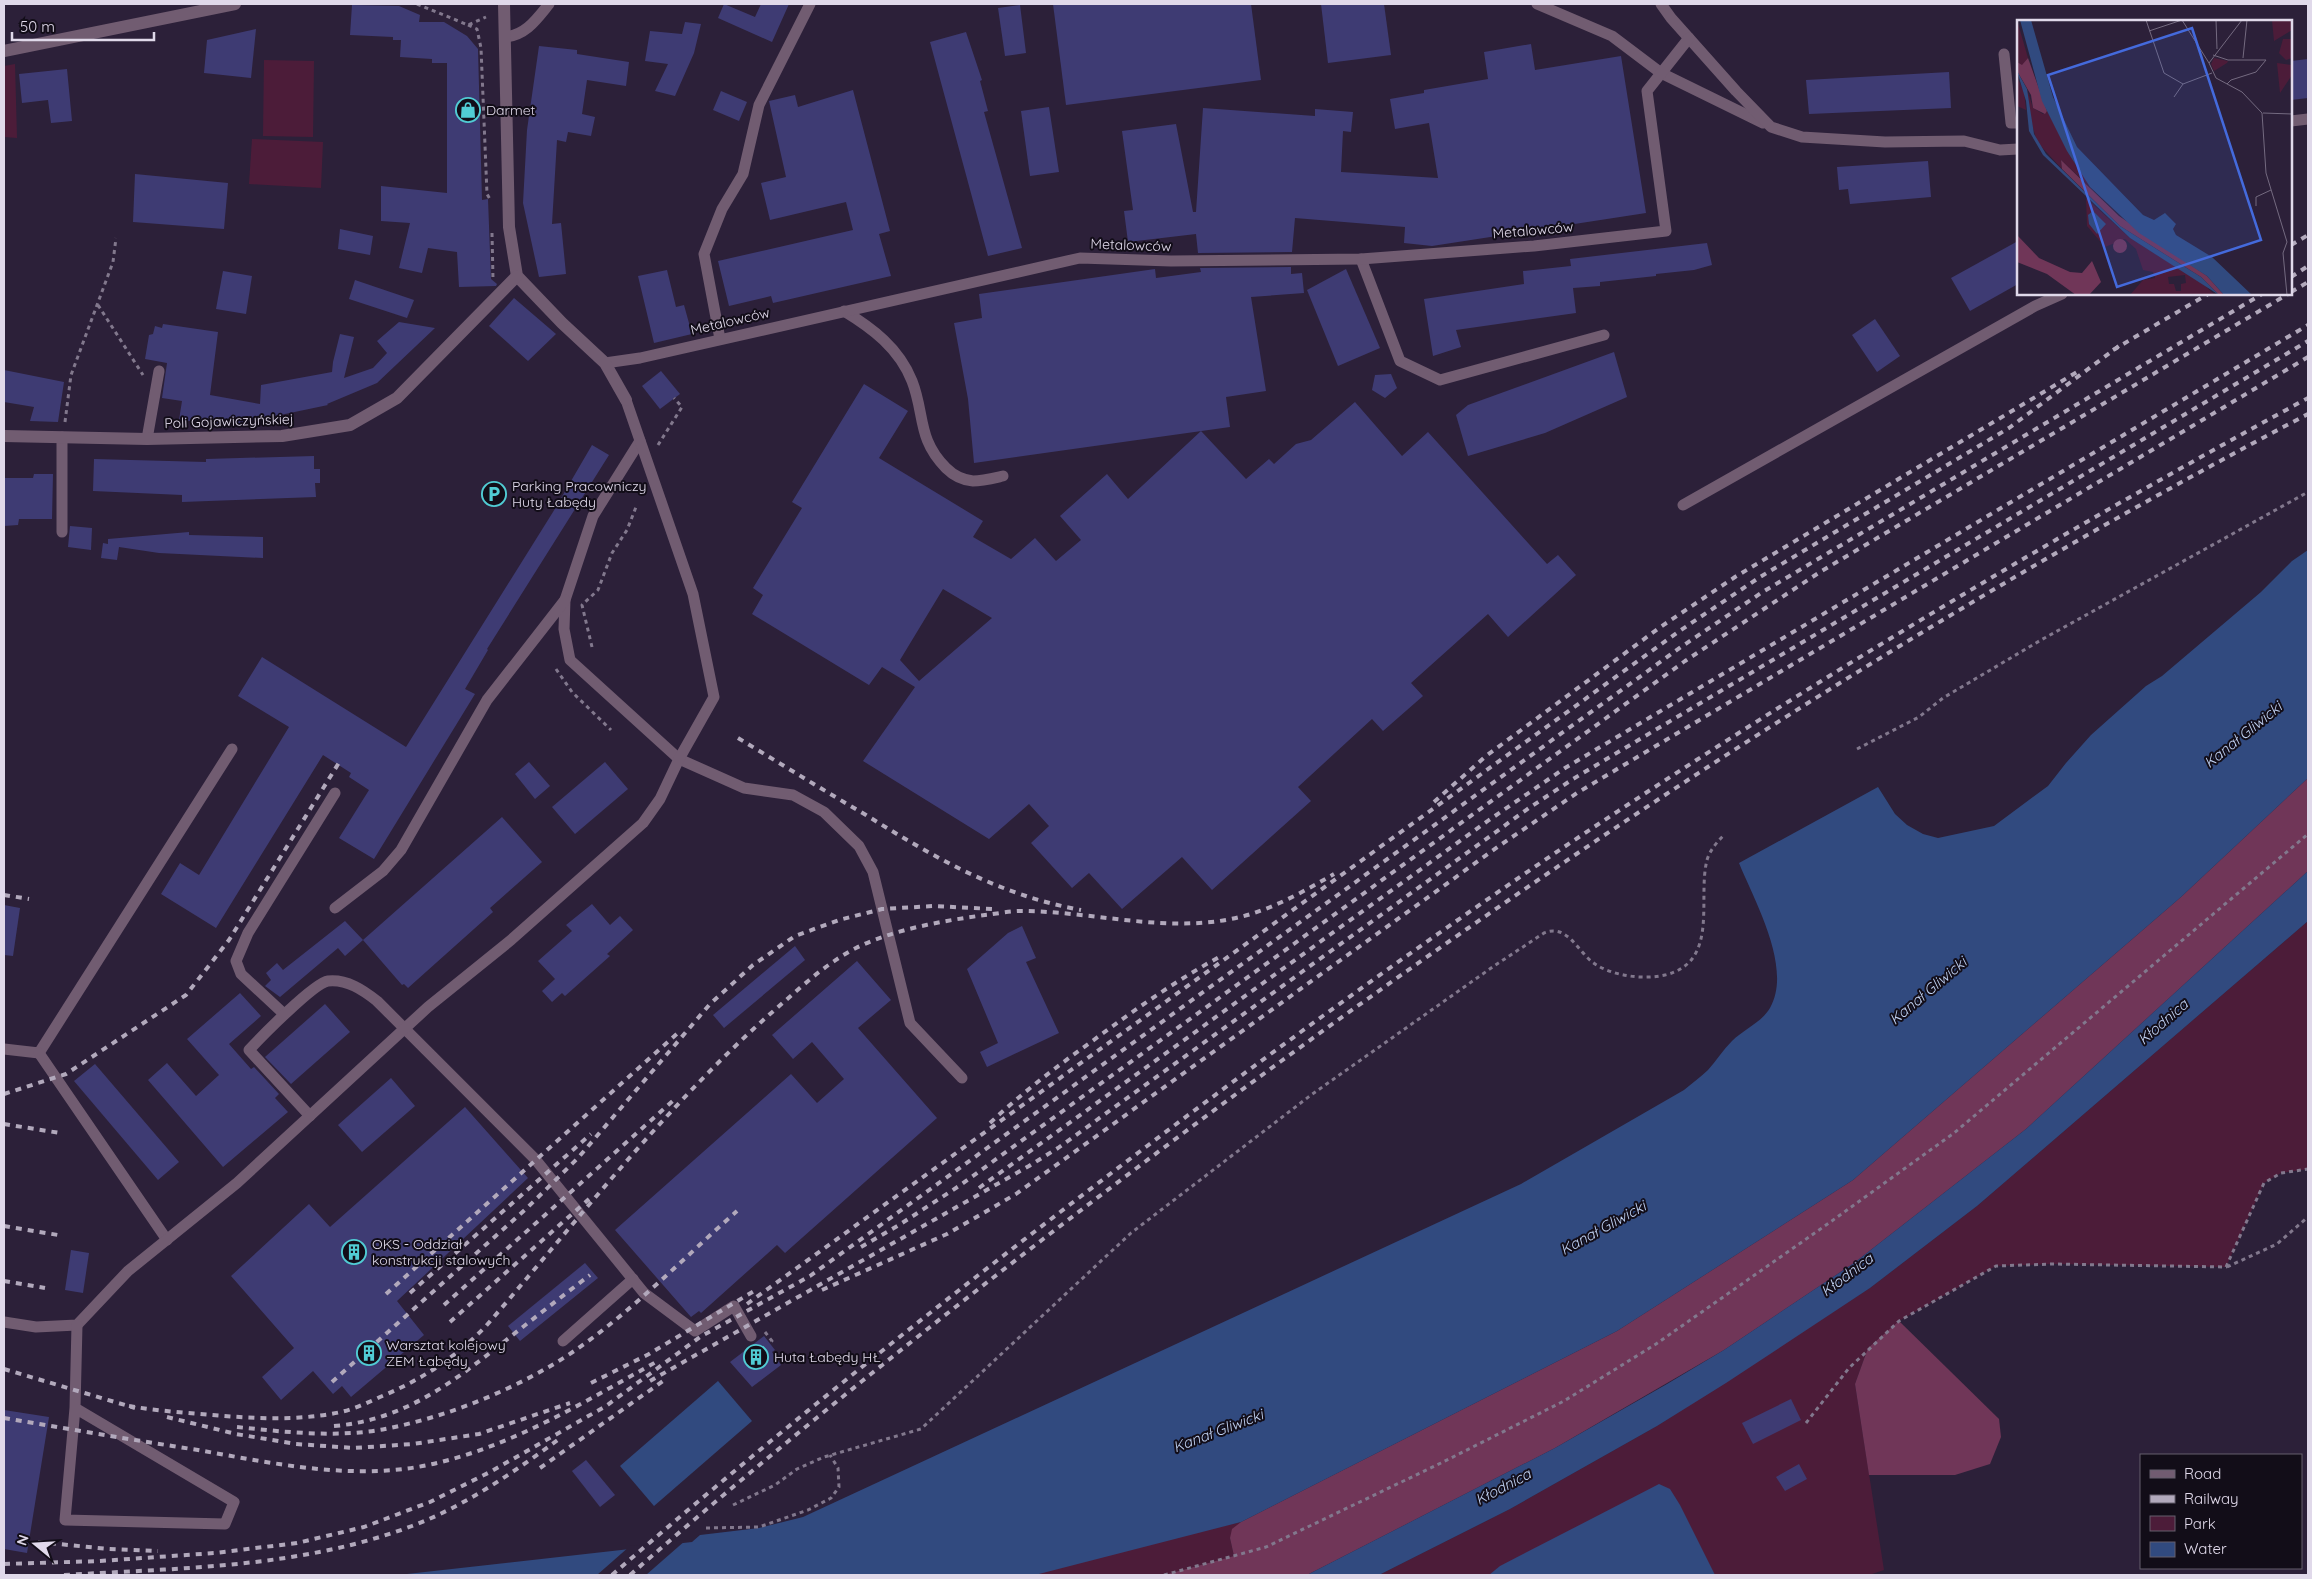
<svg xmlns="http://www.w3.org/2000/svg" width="2312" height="1579" viewBox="0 0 2312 1579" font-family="Quicksand,sans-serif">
  <rect width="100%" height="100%" fill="#2c2039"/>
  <!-- green -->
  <g fill="#4c1c39">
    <path d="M264 60 314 61 313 137 263 136Z"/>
    <path d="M15 64 17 138 4 137V66Z"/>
    <path d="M252 139 323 142 321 188 249 184Z"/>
    <path d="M2308 921V1169L2281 1173 2264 1183 2226 1267 2053 1264 1996 1266 1899 1321 1882 1336 1868 1348 1855 1384 1884 1570 1869 1575H1379L1510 1509 1657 1426 1870 1288 1977 1206Z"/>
    <path d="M1241 1522 1230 1538 1234 1556 1164 1575H1030L1170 1538Z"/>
  </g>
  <!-- forest -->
  <g fill="#703658">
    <path d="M2308 778V871L2026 1129 1854 1263 1724 1350 1555 1448 1307 1575H1164L1234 1556 1230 1538 1232 1529 1241 1522 1617 1331 1853 1180 2181 897Z"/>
    <path d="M1899 1321 1999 1419 2001 1437 1990 1464 1955 1475H1869L1855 1384 1868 1348Z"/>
  </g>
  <!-- water -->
  <g fill="#314a7f">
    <path d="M2308 550V778L2181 897 1853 1180 1617 1331 1241 1522 1035 1575H398L692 1542 700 1535 759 1528 803 1517 1521 1184 1684 1090C1692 1083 1701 1077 1708 1070 1716 1061 1723 1050 1732 1041 1744 1029 1761 1023 1770 1008 1793 968 1754 900 1739 863L1878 787 1895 814 1907 825 1923 834 1938 838 1994 826 2048 786 2066 763 2091 735 2146 686 2162 676 2261 592 2292 561Z"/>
    <path d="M2308 871V921L1977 1206 1870 1288 1726 1383 1657 1426 1510 1509 1379 1575H1307L1555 1448 1667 1384 1724 1350 1854 1263 2026 1129Z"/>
    <path d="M718 1381 752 1421 654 1506 620 1466Z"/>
    <path d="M1659 1484 1670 1489 1680 1505 1715 1575H1489L1500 1566Z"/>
  </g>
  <!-- pier -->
  <path fill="#2c2039" d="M686 1540 646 1575H597L630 1546Z"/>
  <!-- building -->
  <g fill="#3e3b73" fill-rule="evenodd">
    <path d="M724 4 755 17 761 4H789L772 42 718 18Z"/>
    <path d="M1053 4H1251L1261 80 1066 105Z"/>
    <path d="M1321 4H1384L1391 55 1328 63Z"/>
    <path d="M352 5 399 6 420 15 419 22H444L467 36 478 49 482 200 488 199 491 279 497 284 496 286 459 287 457 252 428 248 422 273 399 268 410 223 381 221V186L447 193V63H432V59L400 57 401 40H393V37L350 35Z"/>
    <path d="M1020 5 1026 53 1005 56 998 8Z"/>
    <path d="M685 22 701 24 694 53 675 96 655 91 668 64 645 61 650 31 682 34Z"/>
    <path d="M256 29 251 78 204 73 207 40Z"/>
    <path d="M966 32 982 80 980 81 988 111 984 112 1022 248 988 256 930 42Z"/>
    <path d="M1531 44 1535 70 1621 56 1646 213 1432 246 1404 243 1405 227 1295 218 1292 252 1198 253 1196 234 1128 242 1124 211 1133 210 1122 131 1176 124 1193 212H1196L1203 108 1315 116V109L1353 112 1351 132 1343 131 1341 172 1438 178 1429 123 1395 129 1390 99 1424 93V90L1488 79 1484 52Z"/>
    <path d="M539 46 577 50V54L629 62 626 86 587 80 582 114 595 117 591 136 568 132 566 142 557 140 552 224 561 223 566 274 539 277 523 203 527 130Z"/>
    <path d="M2308 59V98L2291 100V61Z"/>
    <path d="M67 69 72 121 51 123 48 100 22 103 19 74Z"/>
    <path d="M1949 72 1951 108 1809 114 1806 80Z"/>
    <path d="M853 90 890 231 879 234 891 276 773 303 771 296 729 306 718 261 853 230 846 202 770 220 761 183 786 177 769 101 795 95 798 107Z"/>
    <path d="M721 91 747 102 739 121 713 110Z"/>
    <path d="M1049 107 1059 172 1030 176 1021 111Z"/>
    <path d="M1928 161 1931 197 1850 204 1848 189 1839 190 1837 167Z"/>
    <path d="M135 174 228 183 224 229 133 222Z"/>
    <path d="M340 229 373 236 370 255 338 249Z"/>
    <path d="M2018 241V284L1970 311 1951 278Z"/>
    <path d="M1707 243 1712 265 1694 270 1656 274V276L1600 282V286L1573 288 1576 313 1456 330 1461 347 1433 356 1424 299 1524 284 1523 271 1571 266 1570 259Z"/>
    <path d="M1291 267V274L1302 273 1304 293 1251 297 1266 391 1226 397 1230 427 974 463 968 399 954 323 982 318 979 294 1155 269 1156 278 1201 272 1200 268Z"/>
    <path d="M1346 269 1380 348 1338 366 1307 290Z"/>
    <path d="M667 270 676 307 684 305 692 334 654 343 638 276Z"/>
    <path d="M223 271 252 276 246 314 216 309Z"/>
    <path d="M355 280 414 300 407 318 349 299Z"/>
    <path d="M514 298 556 334 528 361 489 326Z"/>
    <path d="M1875 319 1900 356 1877 372 1852 335Z"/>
    <path d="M399 322 435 328 377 383 327 404 328 405 233 425 179 420 182 401 162 398 167 363 145 359 149 335 153 334 155 326 162 328 163 324 218 332 210 395 260 404 261 385 332 372 333 362 340 334 354 337 344 378 373 368 387 353 377 341Z"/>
    <path d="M1614 352 1627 397 1545 433 1468 456 1456 415 1468 405Z"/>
    <path d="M4 370 64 382 58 422 30 421 34 407 4 402Z"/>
    <path d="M661 371 680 394 660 409 642 386Z"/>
    <path d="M1391 374 1397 388 1385 398 1372 390 1375 375Z"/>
    <path d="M864 384 908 411 879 458 983 521 973 537 1011 559 1035 538 1056 561 1081 540 1060 516 1107 474 1128 499 1201 431 1246 479 1269 459 1274 464 1296 444 1311 440 1355 402 1402 456 1428 432 1547 564 1558 555 1576 575 1508 637 1488 614 1411 683 1423 696 1383 731 1372 719 1298 787 1311 801 1212 890 1182 857 1122 909 1089 873 1072 888 1031 843 1049 826 1029 804 989 839 863 761 915 687 882 667 869 685 752 614 763 595 753 588 802 508 792 502ZM943 589 992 618 919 681 900 660Z"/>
    <path d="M592 445 609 455 487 649 488 650 465 689 475 694 374 859 339 838 369 790 349 777 351 773 323 755 216 928 161 894 180 863 199 875 289 727 238 696 262 657 406 747 553 512Z"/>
    <path d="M314 456V469H320V483H315L316 497 182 502V495L93 491 94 459 206 462V459Z"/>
    <path d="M34 474H53L52 519H19L18 525 4 526V478H33Z"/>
    <path d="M70 526 92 528 91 550 68 547Z"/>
    <path d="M189 532V535L263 537V558L159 553 119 547 117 560 101 558 103 543 108 544V539Z"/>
    <path d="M529 762 550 786 535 799 515 774Z"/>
    <path d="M605 762 628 789 575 834 552 807Z"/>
    <path d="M502 817 542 862 490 908 493 912 408 988 404 984 402 985 363 940Z"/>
    <path d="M592 904 610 925 620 916 633 930 607 954 610 956 565 996 562 993 552 1002 542 991 555 979 538 961 572 931 566 925Z"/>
    <path d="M4 905 20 908 13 956 4 955Z"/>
    <path d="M345 921 363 940 345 956 338 948 280 997 265 986 271 980 266 973 277 963 283 970Z"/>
    <path d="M1022 926 1036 958 1026 962 1059 1033 987 1067 980 1052 998 1043 967 969 1008 933Z"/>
    <path d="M795 946 805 960 724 1028 713 1015Z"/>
    <path d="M857 961 891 1000 858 1028 937 1118 785 1253 777 1245 701 1313 699 1311 691 1317 615 1230 791 1074 817 1103 844 1079 812 1042 793 1059 772 1035Z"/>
    <path d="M240 993 261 1016 229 1044 251 1069 254 1067 279 1094 275 1098 288 1112 223 1167 148 1080 167 1063 196 1096 219 1075 187 1039Z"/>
    <path d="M325 1004 350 1032 291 1084 265 1057Z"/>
    <path d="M95 1064 179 1162 158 1180 74 1081Z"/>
    <path d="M391 1078 415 1106 362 1152 338 1125Z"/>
    <path d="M465 1107 528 1178 397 1301 424 1335 351 1397 342 1386 333 1394 313 1371 281 1400 262 1377 294 1348 231 1276 309 1204 330 1227Z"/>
    <path d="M71 1250 89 1253 83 1293 65 1290Z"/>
    <path d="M585 1263 598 1278 520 1341 508 1326Z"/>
    <path d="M764 1336 775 1350 772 1352 781 1365 752 1387 730 1362Z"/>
    <path d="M1791 1399 1801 1420 1753 1444 1742 1423Z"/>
    <path d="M4 1410 49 1417 27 1553 4 1549Z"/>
    <path d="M586 1460 615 1495 600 1507 572 1471Z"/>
    <path d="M1799 1464 1807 1479 1785 1491 1776 1477Z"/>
  </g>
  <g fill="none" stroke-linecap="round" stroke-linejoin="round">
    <!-- path -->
    <g stroke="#82788d" stroke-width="3" stroke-dasharray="4 4" stroke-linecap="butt">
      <path d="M417 4 468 25 486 17"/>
      <path d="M468 25 477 29 481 48 487 194 491 201"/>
      <path d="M492 233 493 279"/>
      <path d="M98 305 143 375"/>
      <path d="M65 422 71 375 113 262 116 238"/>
      <path d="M658 445 682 407 674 398"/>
      <path d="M592 647 582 605 598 590 612 553 627 530 636 507"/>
      <path d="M556 669 572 692 611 730"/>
      <path d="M1857 749 1919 717 1943 698 2041 640 2308 492"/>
      <path d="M2227 1267 2277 1244 2308 1217"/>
      <path d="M765 1332 772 1341 769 1343"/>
      <path d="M1806 1423 1849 1368 1899 1321 1996 1266 2053 1264 2226 1267 2264 1183 2281 1173 2308 1169"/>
      <path d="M733 1505 775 1485 797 1469 824 1457 921 1429 1131 1233 1311 1095 1494 966 1544 933C1568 923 1578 953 1595 964 1613 976 1644 980 1665 975 1720 962 1697 899 1707 860 1710 850 1717 842 1724 835"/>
      <path d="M706 1528 759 1527 808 1510 831 1498 839 1487 838 1468 830 1455"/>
      <path d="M1164 1575 1266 1547 1441 1463 1564 1401 1656 1344 1829 1223 1954 1133 2308 834"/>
    </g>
    <!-- lane -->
    <g stroke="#715c71" stroke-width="11">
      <path d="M1537 4 1612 36 1661 73 1763 123"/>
      <path d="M1661 4 1671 18 1736 91 1771 127 1802 137 1885 142 1964 141 2000 150 2018 149"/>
      <path d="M505 37C526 35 536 20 549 4"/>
      <path d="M2004 54 2011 123H2018"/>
      <path d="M2291 121 2308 119"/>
      <path d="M1361 259 1400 361 1440 380 1604 335"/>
      <path d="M844 311C872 328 899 348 912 381 925 414 917 439 946 468 953 475 962 480 973 481 982 481 994 478 1003 476"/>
      <path d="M720 339 704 254 722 209 743 174 759 105 810 4"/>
      <path d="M605 363 640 358 1080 258 1171 261 1361 259 1534 246 1666 231 1647 91 1689 38"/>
      <path d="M147 439 159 371"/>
      <path d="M640 441 593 516 565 600 564 629 570 660 679 759 744 788 793 795 824 812 859 846 873 872 910 1023 962 1078"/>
      <path d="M1683 505 2035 306 2062 294"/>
      <path d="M62 532V437"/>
      <path d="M335 908 383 871 401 850 487 700 565 600"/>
      <path d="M284 1014 241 974 236 961 248 933 335 793"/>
      <path d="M4 1049 39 1053 232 749"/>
      <path d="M39 1053 167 1240"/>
      <path d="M310 1116 249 1050C261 1037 314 983 328 981 347 979 363 990 377 1001L535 1159 644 1293 695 1331 734 1306 751 1336"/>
      <path d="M4 1322 36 1327 77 1325 128 1271 237 1183 428 1007 511 940 643 823 660 799 679 759 714 697 693 594 626 400"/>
      <path d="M563 1341 633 1279"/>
      <path d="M75 1408 234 1502 225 1524 65 1520 75 1408 77 1325"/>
    </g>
    <!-- street -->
    <g stroke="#715c71" stroke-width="12">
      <path d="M504 4 509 227 517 276 562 323 605 363 626 400"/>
      <path d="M4 51 235 4"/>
      <path d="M4 436 147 439 282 436 350 425 397 398 517 276"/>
    </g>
    <!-- rail -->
    <g stroke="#b2a9bc" stroke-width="4" stroke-dasharray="6 6" stroke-linecap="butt">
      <path d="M2291 245 2308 235"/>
      <path d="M2291 277 2308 266"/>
      <path d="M2291 292 2308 282"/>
      <path d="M2113 350 2208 294"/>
      <path d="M738 738C781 764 823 790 866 815 935 858 999 895 1081 910"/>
      <path d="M1434 802 1486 756 1659 628 1735 577 2077 372"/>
      <path d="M4 895 29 899"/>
      <path d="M4 1094 66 1074 186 995 229 940 340 761"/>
      <path d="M990 1123C1022 1093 1056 1067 1091 1042 1133 1011 1175 981 1221 956"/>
      <path d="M4 1124 60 1133"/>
      <path d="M979 1188 1489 820 1565 768 2308 325"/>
      <path d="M4 1226 58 1235"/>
      <path d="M861 1247 899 1225 959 1186 1685 661 1820 572 2288 294"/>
      <path d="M4 1281 45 1288"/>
      <path d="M822 1290 947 1234 1016 1194 1499 846 1577 793 2308 357"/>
      <path d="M410 1293 591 1134"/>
      <path d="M386 1294 679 1032"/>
      <path d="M747 1304 1678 632 1760 577 2009 428 2119 346"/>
      <path d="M444 1305 675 1099"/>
      <path d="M450 1322 589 1199"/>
      <path d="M4 1369 135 1408"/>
      <path d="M650 1381 1029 1166 1058 1148 1529 808 1573 779 2308 341"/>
      <path d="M332 1382 528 1207 578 1158 710 1004 753 965 795 936 839 920 882 909 934 906 992 909"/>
      <path d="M591 1383 649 1354 754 1291"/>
      <path d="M129 1406C152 1410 176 1412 200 1414 247 1418 294 1422 341 1412 354 1409 367 1403 380 1397 421 1380 455 1358 486 1326 578 1220 665 1107 770 1014 797 991 823 965 856 948 895 929 942 921 985 915 996 914 1009 911 1021 911 1097 911 1176 937 1251 914 1280 905 1308 889 1334 874"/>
      <path d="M167 1417 236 1434 296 1444 354 1448 413 1444 479 1434 570 1403"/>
      <path d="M4 1418C68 1429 133 1440 198 1450 276 1464 359 1482 437 1463 516 1444 586 1401 656 1362"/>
      <path d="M334 1426C404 1420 452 1383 505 1341 533 1319 561 1297 590 1275"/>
      <path d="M237 1427C285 1432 337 1438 385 1429 441 1418 498 1396 547 1368 614 1330 679 1262 737 1211"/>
      <path d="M540 1468 663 1381"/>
      <path d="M38 1542 109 1549 158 1551"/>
      <path d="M4 1564 100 1561 215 1553 297 1543 364 1527 430 1502 490 1472 606 1406 700 1337 810 1276 1681 647 1761 593 2262 294"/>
      <path d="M64 1575C181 1568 301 1568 412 1526 465 1506 514 1472 559 1439"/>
      <path d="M612 1575C769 1439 932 1309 1097 1184 1249 1068 1403 956 1561 849 1803 687 2052 537 2308 398"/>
      <path d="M630 1575C816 1413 1011 1261 1209 1114 1558 856 1923 616 2308 414"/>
    </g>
  </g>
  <!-- icons -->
  <defs>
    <symbol id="shop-ring" viewBox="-11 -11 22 22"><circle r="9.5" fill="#120d18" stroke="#51ccd4" stroke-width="1.5"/><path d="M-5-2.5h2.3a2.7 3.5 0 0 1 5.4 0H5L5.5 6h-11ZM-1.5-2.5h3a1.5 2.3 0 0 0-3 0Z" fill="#51ccd4"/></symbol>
    <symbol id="parking-ring" viewBox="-11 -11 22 22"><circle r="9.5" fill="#120d18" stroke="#51ccd4" stroke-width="1.5"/><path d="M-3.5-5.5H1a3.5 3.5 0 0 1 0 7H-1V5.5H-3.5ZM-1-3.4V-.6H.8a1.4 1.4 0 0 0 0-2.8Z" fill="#51ccd4"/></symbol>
    <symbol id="building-ring" viewBox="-11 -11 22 22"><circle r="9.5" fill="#120d18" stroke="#51ccd4" stroke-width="1.5"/><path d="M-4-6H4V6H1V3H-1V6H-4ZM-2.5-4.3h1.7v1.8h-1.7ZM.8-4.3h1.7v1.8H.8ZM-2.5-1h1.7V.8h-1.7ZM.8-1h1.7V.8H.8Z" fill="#51ccd4"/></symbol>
  </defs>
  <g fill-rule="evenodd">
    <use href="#shop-ring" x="454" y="96" width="28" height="28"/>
    <use href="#parking-ring" x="480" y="480" width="28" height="28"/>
    <use href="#building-ring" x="340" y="1238" width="28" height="28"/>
    <use href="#building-ring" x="355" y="1339" width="28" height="28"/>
    <use href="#building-ring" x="742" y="1343" width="28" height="28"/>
  </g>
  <g text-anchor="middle" stroke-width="4" stroke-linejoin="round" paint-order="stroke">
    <!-- poi labels -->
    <g font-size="14" fill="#e0d9ea" stroke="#120d18" text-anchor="start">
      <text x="486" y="115">Darmet</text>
      <text x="512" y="491">Parking Pracowniczy<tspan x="512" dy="16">Huty Łabędy</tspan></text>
      <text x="372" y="1249">OKS - Oddział<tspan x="372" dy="16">konstrukcji stalowych</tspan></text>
      <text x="386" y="1350">Warsztat kolejowy<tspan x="386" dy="16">ZEM Łabędy</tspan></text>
      <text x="774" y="1362">Huta Łabędy HŁ</text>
    </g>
    <!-- street labels -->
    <g font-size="14" fill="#e0d9ea" stroke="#120d18">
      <text transform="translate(1533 230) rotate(-5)" y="5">Metalowców</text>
      <text transform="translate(1131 245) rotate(2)" y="5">Metalowców</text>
      <text transform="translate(730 321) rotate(-13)" y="5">Metalowców</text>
      <text transform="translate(229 421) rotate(-2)" y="5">Poli Gojawiczyńskiej</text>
    </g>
    <!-- water labels -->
    <g font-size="15" font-style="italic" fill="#c0d1f2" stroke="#120d18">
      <text transform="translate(2243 735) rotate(-39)" y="5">Kanał Gliwicki</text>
      <text transform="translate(1928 991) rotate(-40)" y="5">Kanał Gliwicki</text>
      <text transform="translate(2163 1022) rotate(-41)" y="5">Kłodnica</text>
      <text transform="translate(1603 1228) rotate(-29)" y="5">Kanał Gliwicki</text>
      <text transform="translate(1847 1275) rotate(-37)" y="5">Kłodnica</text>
      <text transform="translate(1218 1431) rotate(-21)" y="5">Kanał Gliwicki</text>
      <text transform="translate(1503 1487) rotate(-28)" y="5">Kłodnica</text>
    </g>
  </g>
  <!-- overview -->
  <g transform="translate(2017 20)">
    <rect width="275" height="275" fill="#2c2039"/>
    <path d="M0 0 11 38 5 46 0 42ZM255 0H275V10L257 21ZM266 19H275V38L269 40 262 33ZM197 38 211 41 210 43 197 51 194 44ZM260 43 275 45V55L263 73ZM0 57 7 71 9 90 0 86ZM10 69 16 88 26 94 30 91 73 167 44 140 45 149 20 122 14 101ZM69 178 113 218 185 263 198 275H113L126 260 138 258 136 252 126 250 119 229 108 219 88 227 70 206ZM168 255 169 263 164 264V271H159L157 264H152L151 257Z" fill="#4c1c39" fill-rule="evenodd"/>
    <path d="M11 38 30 91 28 94 16 88 14 75 0 51V42L5 45ZM44 140 102 196 190 256 207 275H202L184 257 103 206 45 149ZM0 215 22 238 53 252 65 253 75 241 84 262 72 275H59L30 254 0 242ZM96 226a7 7 0 1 1 14 0a7 7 0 1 1-14 0Z" fill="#703658"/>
    <path d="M3 0H14L36 77 60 127 126 195 137 200 148 193 159 204 156 209 159 215 195 237 235 275H207L190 256 122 213 73 167 50 131 25 81ZM0 51 10 69 17 114 29 134 103 206 184 257 202 275 113 218 26 135 12 111 9 81ZM76 191 89 204 80 214 72 204 71 195Z" fill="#314a7f"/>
    <path fill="none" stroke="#746a80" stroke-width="1" d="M129 0 147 53 166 64M199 0 200 29M132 11 165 0 192 43M196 35 211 40H249M226 38 230 0M192 43 199 58 225 72 245 93 249 153 270 222 266 233 270 275M192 43 225 0M210 64 214 60 239 52 249 40M157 77 166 64 195 53M246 93 275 94M239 186V177L254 170"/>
    <path fill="#446adc" fill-opacity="0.15" stroke="#446adc" stroke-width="2.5" d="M175 8 244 220 100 267 31 55Z"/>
    <rect width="275" height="275" fill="none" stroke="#e0d9ea" stroke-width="2.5"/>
  </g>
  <!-- border -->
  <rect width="2312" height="1579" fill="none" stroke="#e0d9ea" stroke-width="10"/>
  <!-- legend -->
  <rect x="2140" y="1454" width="162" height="115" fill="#120d18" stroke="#645f6c"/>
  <rect x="2150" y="1470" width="25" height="8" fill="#715c71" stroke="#645f6c"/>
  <text x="2184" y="1479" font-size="15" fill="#e0d9ea">Road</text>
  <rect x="2150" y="1495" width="25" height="8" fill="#b2a9bc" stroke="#645f6c"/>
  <text x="2184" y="1504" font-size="15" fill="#e0d9ea">Railway</text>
  <rect x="2150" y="1516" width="25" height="15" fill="#4c1c39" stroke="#645f6c"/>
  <text x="2184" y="1529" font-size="15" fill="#e0d9ea">Park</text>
  <rect x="2150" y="1542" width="25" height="15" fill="#314a7f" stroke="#645f6c"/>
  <text x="2184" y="1554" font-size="15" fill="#e0d9ea">Water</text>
  <!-- north arrow -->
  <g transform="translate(35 1544) rotate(288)" stroke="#120d18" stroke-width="4" paint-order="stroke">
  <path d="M0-4L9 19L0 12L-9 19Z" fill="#e0d9ea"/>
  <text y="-8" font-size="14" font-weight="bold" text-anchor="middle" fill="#e0d9ea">N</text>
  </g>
  <!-- scale -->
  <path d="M12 32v8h142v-8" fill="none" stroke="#e0d9ea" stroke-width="2.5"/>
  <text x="20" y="32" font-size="15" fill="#e0d9ea" stroke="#120d18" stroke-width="4" paint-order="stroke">50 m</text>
</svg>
